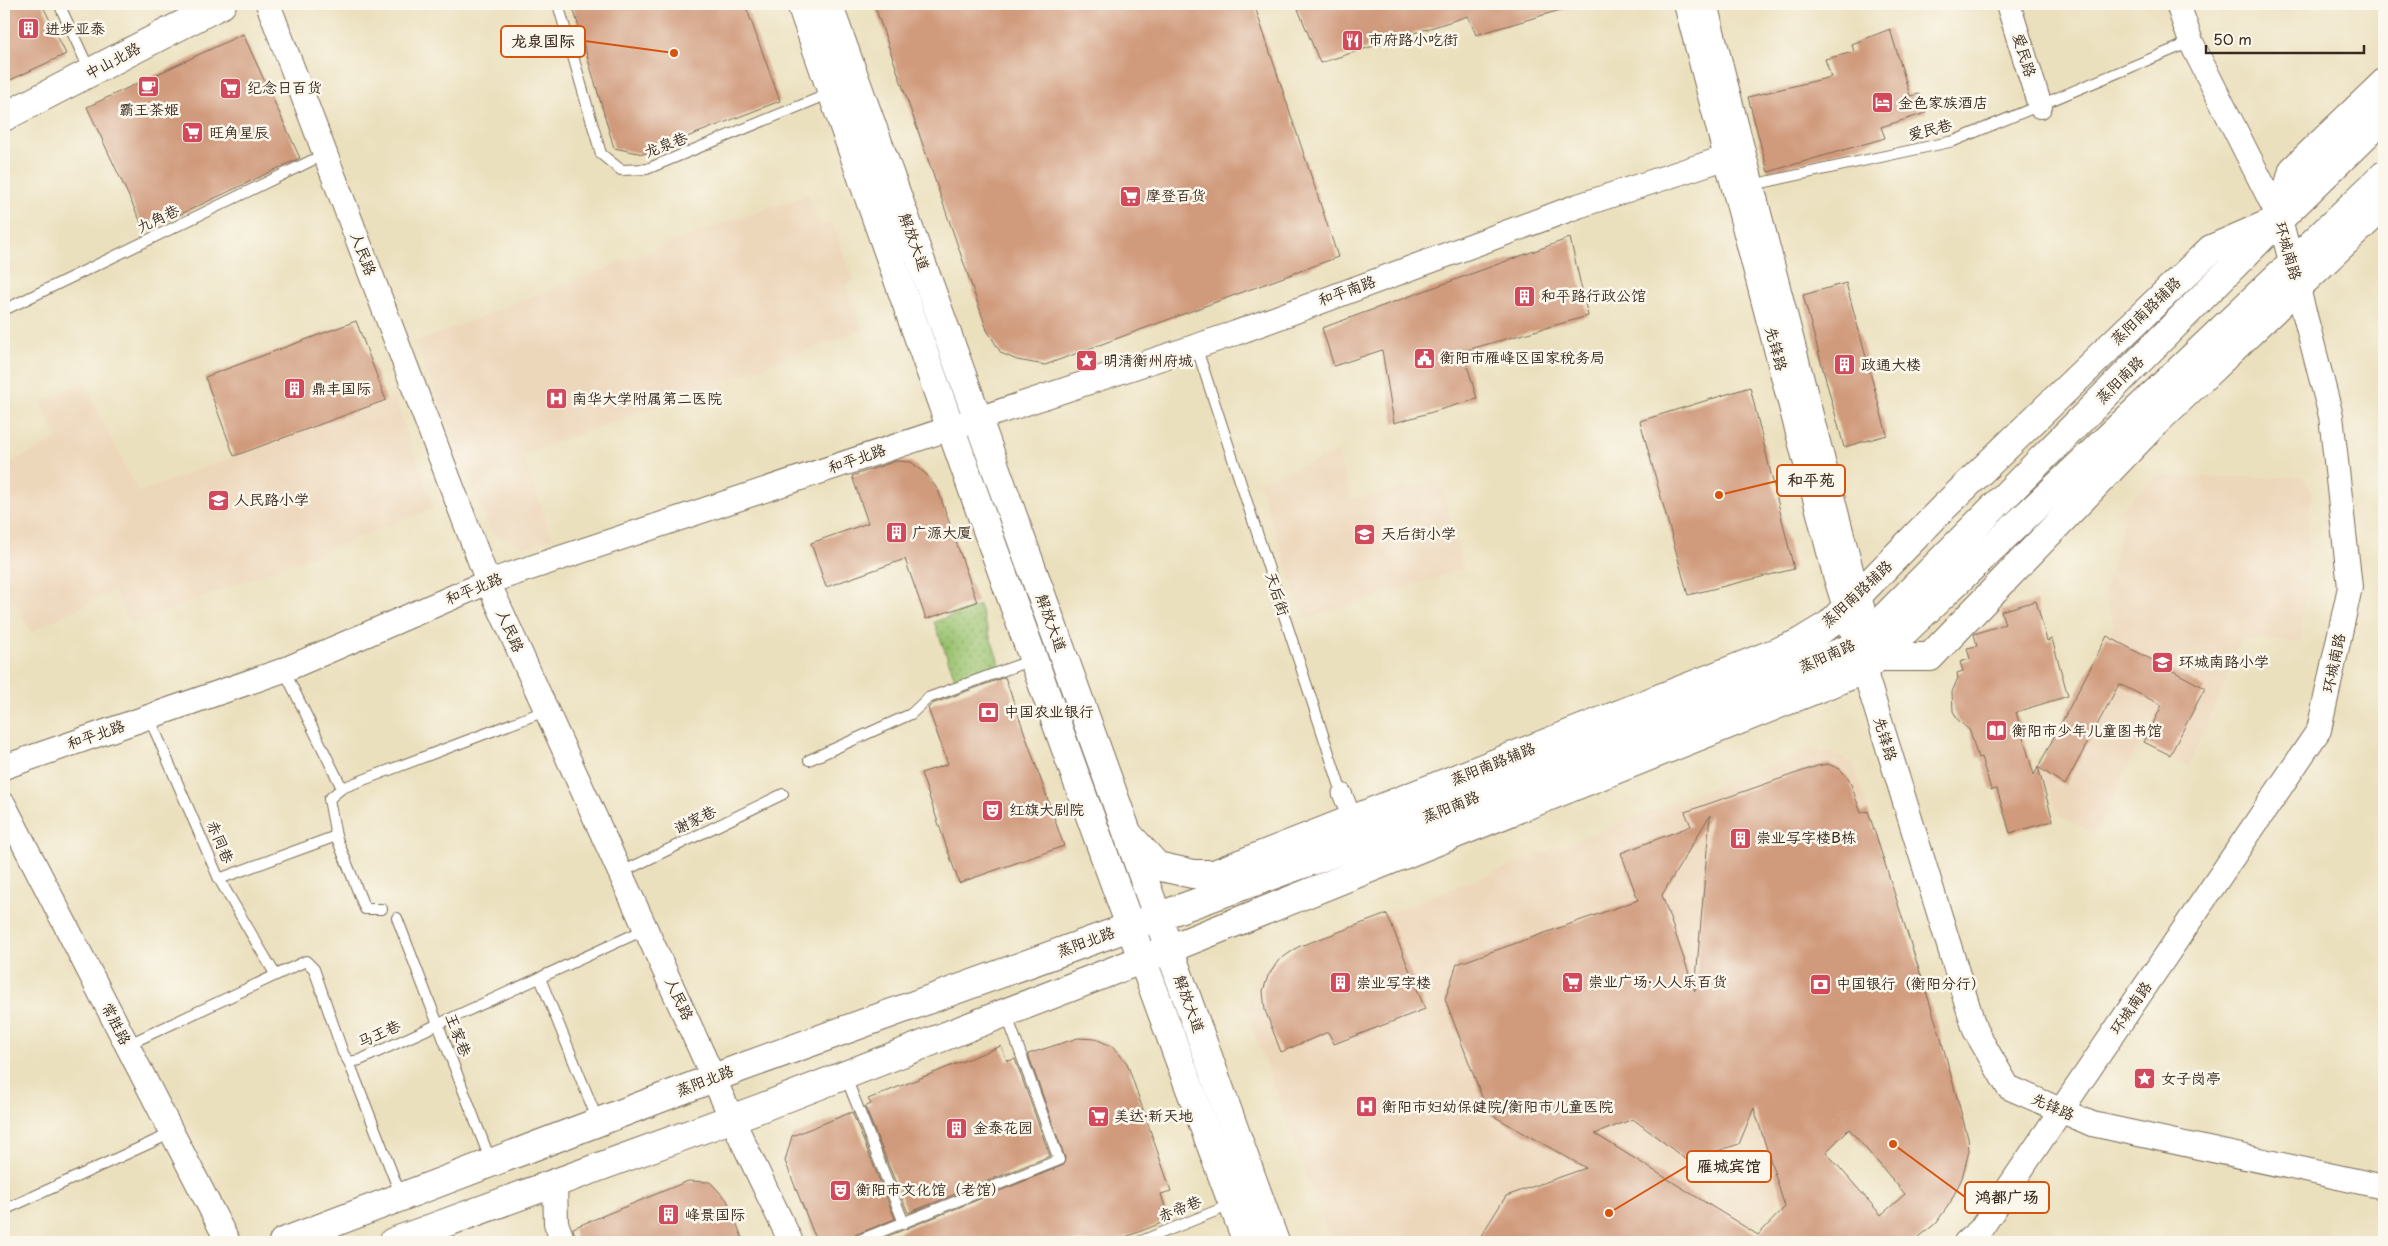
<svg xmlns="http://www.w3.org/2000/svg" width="2388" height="1246" viewBox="0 0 2388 1246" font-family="'Playpen Sans','LXGW WenKai TC',sans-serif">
  <defs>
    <pattern id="grass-dots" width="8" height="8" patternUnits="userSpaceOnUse" patternTransform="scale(1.25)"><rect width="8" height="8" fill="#99c26e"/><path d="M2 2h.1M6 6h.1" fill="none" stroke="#7e9e5a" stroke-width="1.8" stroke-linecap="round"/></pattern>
  </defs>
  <rect width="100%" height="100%" fill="#fbf7ec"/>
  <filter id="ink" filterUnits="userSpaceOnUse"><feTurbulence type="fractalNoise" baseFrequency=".02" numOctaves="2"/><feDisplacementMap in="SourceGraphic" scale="10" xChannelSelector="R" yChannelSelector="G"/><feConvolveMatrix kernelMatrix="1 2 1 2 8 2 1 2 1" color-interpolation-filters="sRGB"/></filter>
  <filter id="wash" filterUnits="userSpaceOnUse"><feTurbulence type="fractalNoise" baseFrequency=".0096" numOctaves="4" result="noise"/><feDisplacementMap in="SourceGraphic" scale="20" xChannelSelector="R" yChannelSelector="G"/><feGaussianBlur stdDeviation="1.12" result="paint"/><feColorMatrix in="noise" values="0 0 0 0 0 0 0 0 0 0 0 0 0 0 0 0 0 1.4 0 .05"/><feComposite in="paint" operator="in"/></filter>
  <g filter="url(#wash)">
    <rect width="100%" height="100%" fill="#ebe0be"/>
    <!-- built -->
    <g fill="#edd7bb">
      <path d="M808 195 820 226 832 223 854 280 845 285 863 330 522 455 552 537 526 547 491 533 415 343 706 229Z"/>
      <path d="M84 382 138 492 394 397 434 508 131 625 114 590 31 632 4 583V466L57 439 41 403Z"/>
      <path d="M1337 453 1352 499 1440 480 1463 569 1304 619 1259 482Z"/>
      <path d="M2157 477H2303L2311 492 2301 642 2240 639 2226 681 2188 766 2140 743 2095 834 2060 816 2038 767 2114 625 2104 594 2124 520 2116 512Z"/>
      <path d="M1807 751 1833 753 1853 764 1868 811 1706 863 1700 933 1782 1197 1749 1229 1627 1153 1506 1196 1481 1237 1482 1242H1331L1254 1032 1248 1008 1253 984 1265 967 1298 947 1387 914Z"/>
    </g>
    <!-- grass -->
    <path fill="url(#grass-dots)" stroke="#6a7646" d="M979 605 1000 665 956 681 934 622Z"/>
    <g id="blocks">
      <!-- building -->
      <g fill="#d09a7b" fill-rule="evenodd">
        <path d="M4 4H42L66 54 4 83Z"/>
        <path d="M572 4H745L780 101 643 154 614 148Z"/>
        <path d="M874 4H1254L1338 257 1045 365 1017 360 1001 353 987 330Z"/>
        <path d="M1296 4H1566L1567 8 1476 35 1468 16 1320 63Z"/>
        <path d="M1890 29 1910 96 1919 94 1926 113 1881 127 1885 138 1768 172 1748 97 1831 77 1825 59 1854 52 1852 44Z"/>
        <path d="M243 34 300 158 145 231 87 107Z"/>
        <path d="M1570 238 1588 316 1463 351 1477 399 1394 423 1382 350 1334 366 1322 328Z"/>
        <path d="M1846 283 1887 435 1844 447 1803 295Z"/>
        <path d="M356 321 386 400 234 456 205 377Z"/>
        <path d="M1750 387 1794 569 1688 595 1640 421Z"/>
        <path d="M896 461 911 462 926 474 938 490 977 602 926 619 905 559 826 587 811 543 868 523 852 476Z"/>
        <path d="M2036 601 2047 641 2052 639 2068 696 2016 712 2034 775 2107 636 2205 688 2170 755 2144 742 2162 705 2119 684 2065 785 2038 767 2053 821 2010 833 1997 789 1991 790 1981 757 1978 758 1970 731 1958 720 1953 711 1952 692 1958 678 1957 673 1963 671 1960 662 1970 659 1967 648 1977 646 1974 634 2005 624 2001 611Z"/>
        <path d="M1005 677 1064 846 959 883 921 773 948 764 928 708 932 704Z"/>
        <path d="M1828 764 1840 769 1849 779 1861 813 1868 811 1940 1035 1968 1138 1969 1151 1962 1178 1950 1203 1936 1223 1913 1242H1477L1506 1196 1586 1168 1488 1113 1445 999 1457 964 1638 900 1621 853 1691 826 1685 812 1817 766ZM1710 815 1695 991 1662 895ZM1754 1108 1785 1207 1758 1235 1595 1134 1633 1119 1688 1161 1739 1144ZM1849 1129 1905 1194 1881 1215 1826 1152Z"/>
        <path d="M1387 914 1425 1009 1334 1044 1328 1032 1281 1052 1265 1010 1263 991 1268 976 1278 961 1298 947Z"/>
        <path d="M1078 1038 1096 1039 1113 1047 1127 1063 1171 1191 1161 1194 1169 1220 1113 1242H873L1064 1165 1065 1158 1028 1054Z"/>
        <path d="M1001 1046 1007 1061 1015 1059 1050 1156 908 1213 865 1107 871 1104 868 1099Z"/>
        <path d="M852 1112 895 1219 852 1236 848 1242H817L785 1161 792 1136Z"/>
        <path d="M688 1181 710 1182 727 1200 744 1242H576L573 1228Z"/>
      </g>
    </g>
  </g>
  <g filter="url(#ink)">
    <use href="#blocks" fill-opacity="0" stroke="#796a56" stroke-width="1"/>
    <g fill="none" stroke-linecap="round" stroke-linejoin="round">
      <defs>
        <g id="service">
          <path d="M59 4 90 71"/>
          <path d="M558 4 601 154 621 170 647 169 831 93"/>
          <path d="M1752 185 1954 141 2191 42"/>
          <path d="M4 310 325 154"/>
          <path d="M1196 346 1342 793"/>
          <path d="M284 670 342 788 329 799 336 836 365 909H382"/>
          <path d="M149 717 219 879 275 974"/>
          <path d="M809 760 911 714 928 698 1032 660"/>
          <path d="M342 788 545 711"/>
          <path d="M620 873 783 794"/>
          <path d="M219 879 336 836"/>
          <path d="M397 918 491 1162"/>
          <path d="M540 978 598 1121"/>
          <path d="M127 1045 306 961 314 969 343 1053 349 1062 360 1060 646 929"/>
          <path d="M349 1062 401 1196"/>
          <path d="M845 1075 904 1223"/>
          <path d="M4 1210 172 1133"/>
          <path d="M855 1242 1059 1160 1006 1013"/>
          <path d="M1139 1242 1233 1204"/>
        </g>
        <path id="minor" d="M1342 793 1356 829"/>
        <g id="tertiary">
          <path d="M268 4 488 582 732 1119 791 1242"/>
          <path d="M1686 4 1835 575 1975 1030 2008 1087 2092 1124 2384 1187"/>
          <path d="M1705 4 1851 570 1874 647"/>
          <path d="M2008 4 2040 106"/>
          <path d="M4 767 284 670 488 582 1236 333 1578 206 1743 152"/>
          <path d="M4 805 228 1242"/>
          <path d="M555 1183 556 1223 563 1242"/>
          <path d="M1966 1242 1980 1230 2319 730 2350 587 2331 416 2280 219 2191 42 2178 4"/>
        </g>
        <g id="secondary">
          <path d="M4 117 222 4"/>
          <path d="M1877 657H1930L2155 423 2384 205"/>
          <path d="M1128 834 1157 866 1193 874H1214L1797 644 1830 624 1944 507 2211 249 2280 219 2293 170 2384 83"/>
        </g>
        <g id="primary">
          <path d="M283 1242 740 1068 1361 843 1856 646 2280 219 2384 117"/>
          <path d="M393 1242 758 1109 1169 949 1864 670 2384 175"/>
        </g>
        <g id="trunk">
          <path d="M801 4C946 418 1093 831 1247 1242"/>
          <path d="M828 4 1275 1242"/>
        </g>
      </defs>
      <!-- service casing -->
      <use href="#service" stroke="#796a56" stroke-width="12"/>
      <!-- minor casing -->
      <use href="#minor" stroke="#796a56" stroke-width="21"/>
      <!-- tertiary casing -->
      <use href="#tertiary" stroke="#796a56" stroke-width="26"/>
      <!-- secondary casing -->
      <use href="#secondary" stroke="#796a56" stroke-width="30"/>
      <!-- primary casing -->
      <use href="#primary" stroke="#796a56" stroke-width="30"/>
      <!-- trunk casing -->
      <use href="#trunk" stroke="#796a56" stroke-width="30"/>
      <!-- service -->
      <use href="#service" stroke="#fff" stroke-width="10"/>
      <!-- minor -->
      <use href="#minor" stroke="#fff" stroke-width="19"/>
      <!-- tertiary -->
      <use href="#tertiary" stroke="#fff" stroke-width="24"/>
      <!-- secondary -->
      <use href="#secondary" stroke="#fff" stroke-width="28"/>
      <!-- primary -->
      <use href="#primary" stroke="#fff" stroke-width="28"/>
      <!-- trunk -->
      <use href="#trunk" stroke="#fff" stroke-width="28"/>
    </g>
  </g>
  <!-- icons -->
  <defs>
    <symbol id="building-square" viewBox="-11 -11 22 22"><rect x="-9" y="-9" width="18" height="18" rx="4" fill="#d1495b" stroke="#fbf7ec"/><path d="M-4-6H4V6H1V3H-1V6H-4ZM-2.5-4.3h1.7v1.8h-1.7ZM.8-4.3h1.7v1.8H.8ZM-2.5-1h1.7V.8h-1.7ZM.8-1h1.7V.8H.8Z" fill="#fff"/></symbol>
    <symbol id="restaurant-square" viewBox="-11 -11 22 22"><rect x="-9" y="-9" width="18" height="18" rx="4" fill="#d1495b" stroke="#fbf7ec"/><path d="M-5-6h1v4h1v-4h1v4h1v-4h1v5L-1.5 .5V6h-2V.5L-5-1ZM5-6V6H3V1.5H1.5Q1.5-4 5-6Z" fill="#fff"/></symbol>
    <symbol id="cafe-square" viewBox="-11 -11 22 22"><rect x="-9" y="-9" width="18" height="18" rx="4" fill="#d1495b" stroke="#fbf7ec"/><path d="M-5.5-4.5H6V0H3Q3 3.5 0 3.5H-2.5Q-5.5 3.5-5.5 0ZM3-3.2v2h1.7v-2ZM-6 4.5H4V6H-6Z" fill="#fff"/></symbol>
    <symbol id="supermarket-square" viewBox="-11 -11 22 22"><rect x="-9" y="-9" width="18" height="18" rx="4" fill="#d1495b" stroke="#fbf7ec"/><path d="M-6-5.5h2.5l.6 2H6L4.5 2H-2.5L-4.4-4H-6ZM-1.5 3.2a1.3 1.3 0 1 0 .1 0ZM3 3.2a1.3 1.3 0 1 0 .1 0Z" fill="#fff"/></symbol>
    <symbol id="hotel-square" viewBox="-11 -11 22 22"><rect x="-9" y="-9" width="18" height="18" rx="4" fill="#d1495b" stroke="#fbf7ec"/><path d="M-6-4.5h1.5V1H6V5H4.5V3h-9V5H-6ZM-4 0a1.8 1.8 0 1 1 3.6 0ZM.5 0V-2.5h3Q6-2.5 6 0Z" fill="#fff"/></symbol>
    <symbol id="civic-square" viewBox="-11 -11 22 22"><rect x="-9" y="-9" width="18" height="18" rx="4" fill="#d1495b" stroke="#fbf7ec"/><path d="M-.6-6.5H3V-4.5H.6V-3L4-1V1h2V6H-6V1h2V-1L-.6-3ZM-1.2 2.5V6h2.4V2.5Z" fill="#fff"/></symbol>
    <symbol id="sight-square" viewBox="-11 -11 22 22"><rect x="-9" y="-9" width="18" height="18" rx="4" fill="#d1495b" stroke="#fbf7ec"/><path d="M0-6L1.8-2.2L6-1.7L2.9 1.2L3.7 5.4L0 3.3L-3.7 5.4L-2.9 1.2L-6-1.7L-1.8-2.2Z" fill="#fff"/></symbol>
    <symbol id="hospital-square" viewBox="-11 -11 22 22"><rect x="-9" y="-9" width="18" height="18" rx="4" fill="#d1495b" stroke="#fbf7ec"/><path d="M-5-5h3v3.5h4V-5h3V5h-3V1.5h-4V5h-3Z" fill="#fff"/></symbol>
    <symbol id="school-square" viewBox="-11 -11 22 22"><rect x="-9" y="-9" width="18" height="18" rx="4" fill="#d1495b" stroke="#fbf7ec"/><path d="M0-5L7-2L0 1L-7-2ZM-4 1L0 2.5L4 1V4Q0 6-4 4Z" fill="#fff"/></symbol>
    <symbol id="bank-square" viewBox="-11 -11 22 22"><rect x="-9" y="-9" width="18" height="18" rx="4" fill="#d1495b" stroke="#fbf7ec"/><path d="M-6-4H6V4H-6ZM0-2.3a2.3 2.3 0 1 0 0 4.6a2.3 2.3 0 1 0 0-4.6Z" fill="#fff"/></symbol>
    <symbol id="library-square" viewBox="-11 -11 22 22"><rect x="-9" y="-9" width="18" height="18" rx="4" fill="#d1495b" stroke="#fbf7ec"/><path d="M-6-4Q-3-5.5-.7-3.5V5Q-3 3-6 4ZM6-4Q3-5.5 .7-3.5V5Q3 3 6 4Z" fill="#fff"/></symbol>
    <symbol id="theatre-square" viewBox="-11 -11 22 22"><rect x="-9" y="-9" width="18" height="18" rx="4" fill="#d1495b" stroke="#fbf7ec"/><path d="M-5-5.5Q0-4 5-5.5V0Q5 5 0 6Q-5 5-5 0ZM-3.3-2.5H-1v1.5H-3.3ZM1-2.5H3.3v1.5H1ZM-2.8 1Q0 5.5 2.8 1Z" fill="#fff"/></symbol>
  </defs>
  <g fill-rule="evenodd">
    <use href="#building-square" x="16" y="16" width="25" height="25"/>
    <use href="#restaurant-square" x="1340" y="28" width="25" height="25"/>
    <use href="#cafe-square" x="136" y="74" width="25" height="25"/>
    <use href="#supermarket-square" x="218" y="76" width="25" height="25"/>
    <use href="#hotel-square" x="1870" y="90" width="25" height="25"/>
    <use href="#supermarket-square" x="180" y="120" width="25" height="25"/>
    <use href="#supermarket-square" x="1118" y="184" width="25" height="25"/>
    <use href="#building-square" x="1512" y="284" width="25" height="25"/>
    <use href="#civic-square" x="1412" y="346" width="25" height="25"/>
    <use href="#sight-square" x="1074" y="348" width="25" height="25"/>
    <use href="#building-square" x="1832" y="352" width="25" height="25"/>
    <use href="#building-square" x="282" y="376" width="25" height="25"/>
    <use href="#hospital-square" x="544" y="386" width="25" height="25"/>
    <use href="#school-square" x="206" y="488" width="25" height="25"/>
    <use href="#building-square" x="884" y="520" width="25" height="25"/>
    <use href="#school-square" x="1352" y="522" width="25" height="25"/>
    <use href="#school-square" x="2150" y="650" width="25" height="25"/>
    <use href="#bank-square" x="976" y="700" width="25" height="25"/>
    <use href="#library-square" x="1984" y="718" width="25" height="25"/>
    <use href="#theatre-square" x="980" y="798" width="25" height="25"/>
    <use href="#building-square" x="1728" y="826" width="25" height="25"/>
    <use href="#supermarket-square" x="1560" y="970" width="25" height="25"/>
    <use href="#building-square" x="1328" y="970" width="25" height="25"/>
    <use href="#bank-square" x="1808" y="972" width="25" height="25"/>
    <use href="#sight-square" x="2132" y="1066" width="25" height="25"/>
    <use href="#hospital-square" x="1354" y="1094" width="25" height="25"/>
    <use href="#supermarket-square" x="1086" y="1104" width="25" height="25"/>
    <use href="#building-square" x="944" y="1116" width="25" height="25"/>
    <use href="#theatre-square" x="828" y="1178" width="25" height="25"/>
    <use href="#building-square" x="656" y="1202" width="25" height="25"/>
  </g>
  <g text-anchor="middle" stroke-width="5" stroke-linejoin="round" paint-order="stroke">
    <!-- poi labels -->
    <g font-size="15" fill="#3b2a1e" stroke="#fbf7ec" text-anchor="start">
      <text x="45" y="34">进步亚泰</text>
      <text x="1368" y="45">市府路小吃街</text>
      <text x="247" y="93">纪念日百货</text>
      <text x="1898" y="108">金色家族酒店</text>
      <text x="149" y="115" text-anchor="middle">霸王茶姬</text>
      <text x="209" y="138">旺角星辰</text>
      <text x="1146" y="201">摩登百货</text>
      <text x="1541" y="301">和平路行政公馆</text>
      <text x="1440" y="363">衡阳市雁峰区国家税务局</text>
      <text x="1103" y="366">明清衡州府城</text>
      <text x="1861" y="370">政通大楼</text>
      <text x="311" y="394">鼎丰国际</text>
      <text x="572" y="404">南华大学附属第二医院</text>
      <text x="234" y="505">人民路小学</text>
      <text x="912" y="538">广源大厦</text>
      <text x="1381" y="539">天后街小学</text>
      <text x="2179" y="667">环城南路小学</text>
      <text x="1004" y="717">中国农业银行</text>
      <text x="2012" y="736">衡阳市少年儿童图书馆</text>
      <text x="1009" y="815">红旗大剧院</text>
      <text x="1756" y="843">崇业写字楼B栋</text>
      <text x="1588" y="987">崇业广场·人人乐百货</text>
      <text x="1356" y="988">崇业写字楼</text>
      <text x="1836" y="989">中国银行（衡阳分行）</text>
      <text x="2161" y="1084">女子岗亭</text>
      <text x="1382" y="1112">衡阳市妇幼保健院/衡阳市儿童医院</text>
      <text x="1114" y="1121">美达·新天地</text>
      <text x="973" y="1133">金泰花园</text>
      <text x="856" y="1195">衡阳市文化馆（老馆）</text>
      <text x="685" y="1220">峰景国际</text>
    </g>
    <!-- street labels -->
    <g font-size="15" fill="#3b2a1e" stroke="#fbf7ec">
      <text transform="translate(2024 55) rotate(73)" y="5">爱民路</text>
      <text transform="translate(113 61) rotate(-28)" y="5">中山北路</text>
      <text transform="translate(1930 130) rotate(-14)" y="5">爱民巷</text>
      <text transform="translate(666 145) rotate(-21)" y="5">龙泉巷</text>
      <text transform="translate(158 219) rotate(-26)" y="5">九角巷</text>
      <text transform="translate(914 242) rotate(70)" y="5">解放大道</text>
      <text transform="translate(2288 251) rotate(74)" y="5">环城南路</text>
      <text transform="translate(363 254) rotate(69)" y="5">人民路</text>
      <text transform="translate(1347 291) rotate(-20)" y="5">和平南路</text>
      <text transform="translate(2146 311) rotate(-44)" y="5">蒸阳南路辅路</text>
      <text transform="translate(1776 349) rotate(75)" y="5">先锋路</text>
      <text transform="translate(2120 380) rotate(-45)" y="5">蒸阳南路</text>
      <text transform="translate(857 459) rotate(-19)" y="5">和平北路</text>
      <text transform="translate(474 589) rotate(-22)" y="5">和平北路</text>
      <text transform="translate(1277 594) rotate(72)" y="5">天后街</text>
      <text transform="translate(1857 594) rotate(-43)" y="5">蒸阳南路辅路</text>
      <text transform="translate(1051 623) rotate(70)" y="5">解放大道</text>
      <text transform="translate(510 631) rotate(66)" y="5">人民路</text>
      <text transform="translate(1827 656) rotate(-24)" y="5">蒸阳南路</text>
      <text transform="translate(2334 663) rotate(-78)" y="5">环城南路</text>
      <text transform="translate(96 735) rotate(-19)" y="5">和平北路</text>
      <text transform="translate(1885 739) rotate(73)" y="5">先锋路</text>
      <text transform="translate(1493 764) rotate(-22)" y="5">蒸阳南路辅路</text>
      <text transform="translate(1451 807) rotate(-22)" y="5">蒸阳南路</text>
      <text transform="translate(695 820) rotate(-26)" y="5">谢家巷</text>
      <text transform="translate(220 842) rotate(67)" y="5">赤同巷</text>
      <text transform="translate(1086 942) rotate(-20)" y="5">蒸阳北路</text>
      <text transform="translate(679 999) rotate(65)" y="5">人民路</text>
      <text transform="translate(1189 1004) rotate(70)" y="5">解放大道</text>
      <text transform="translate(2131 1008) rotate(-55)" y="5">环城南路</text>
      <text transform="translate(116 1024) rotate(63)" y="5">常胜路</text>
      <text transform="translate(379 1034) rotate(-24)" y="5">马王巷</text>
      <text transform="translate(458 1035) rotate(69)" y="5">王家巷</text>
      <text transform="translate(705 1081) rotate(-21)" y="5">蒸阳北路</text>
      <text transform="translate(2053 1107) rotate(24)" y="5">先锋路</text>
      <text transform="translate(1180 1209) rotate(-22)" y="5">赤帝巷</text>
    </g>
  </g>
  <!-- callouts -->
  <path fill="none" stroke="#d7540e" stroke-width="2" d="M674 53L585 41M1719 495L1777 481M1609 1213L1687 1166M1893 1144L1965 1197"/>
  <g fill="#d7540e" stroke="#fbf7ec" stroke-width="2">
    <circle cx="674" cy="53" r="5"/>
    <circle cx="1719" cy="495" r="5"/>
    <circle cx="1609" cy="1213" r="5"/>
    <circle cx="1893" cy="1144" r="5"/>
  </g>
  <g fill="#fbf7ec" stroke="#d7540e" stroke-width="2">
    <rect x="501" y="26" width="84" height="31" rx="5"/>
    <rect x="1777" y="465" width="68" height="31" rx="5"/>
    <rect x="1687" y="1151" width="84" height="31" rx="5"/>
    <rect x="1965" y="1182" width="84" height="31" rx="5"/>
  </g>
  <g font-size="16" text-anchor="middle" font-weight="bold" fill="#3b2a1e">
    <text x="543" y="47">龙泉国际</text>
    <text x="1811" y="486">和平苑</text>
    <text x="1729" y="1172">雁城宾馆</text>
    <text x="2007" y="1203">鸿都广场</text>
  </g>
  <!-- margin -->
  <rect width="2388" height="1246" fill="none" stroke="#fbf7ec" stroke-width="20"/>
  <!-- scale -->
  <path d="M2206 45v8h158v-8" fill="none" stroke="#3b2a1e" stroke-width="2.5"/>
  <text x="2213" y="45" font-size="15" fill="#3b2a1e" stroke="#fbf7ec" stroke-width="4" paint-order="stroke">50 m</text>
</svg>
